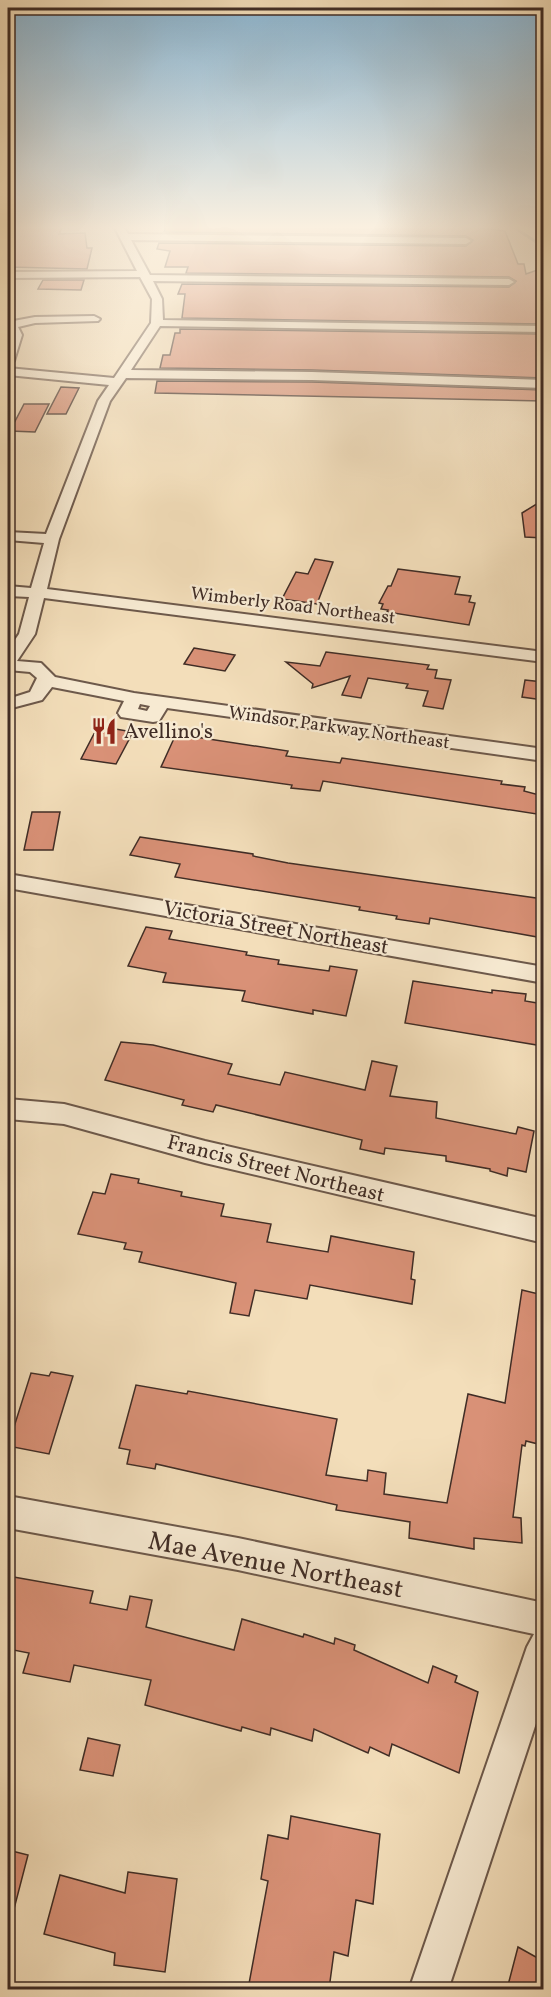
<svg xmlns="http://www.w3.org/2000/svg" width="551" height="1997" viewBox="0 0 551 1997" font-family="Vollkorn,serif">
  <rect width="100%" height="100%" fill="#f3deba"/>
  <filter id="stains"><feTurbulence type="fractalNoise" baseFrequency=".00333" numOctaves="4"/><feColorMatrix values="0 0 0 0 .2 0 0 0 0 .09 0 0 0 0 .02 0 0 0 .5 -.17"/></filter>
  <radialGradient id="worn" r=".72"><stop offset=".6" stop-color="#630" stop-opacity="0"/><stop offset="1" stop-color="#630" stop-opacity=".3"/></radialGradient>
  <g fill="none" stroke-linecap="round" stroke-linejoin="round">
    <!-- stream -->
    <path stroke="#78827e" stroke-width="3" d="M512 226 544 247"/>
  </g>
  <!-- building -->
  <g fill="#d99177" stroke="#402d26" stroke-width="1.5">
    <path d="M8 226H63L59 234 85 233 87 248H92L87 269 8 267Z"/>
    <path d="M166 226 365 229 466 226 505 231 518 264H524L526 274 543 268V324L182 318 185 294H178L182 284 509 287 516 281 509 277 186 273 188 267H165L170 251 157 249 159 243 466 246 473 240 466 236 164 232Z"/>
    <path d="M43 280H84L81 290 38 289Z"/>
    <path d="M180 329 543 334V378L312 370 160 368 163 355H170L175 333H180Z"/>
    <path d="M157 381 312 382 543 390V401L155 393Z"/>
    <path d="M61 387 79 388 66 414H47Z"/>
    <path d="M24 404H49L35 432 10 431Z"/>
    <path d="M543 500V538L525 537 522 513Z"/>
    <path d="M315 559 333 562 317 604 282 599 296 572 308 574Z"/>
    <path d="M398 569 460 577 455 594 471 596 469 602 475 603 469 625 387 612 388 610 381 609 383 604 379 603 388 586H391Z"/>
    <path d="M194 648 235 655 225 671 184 664Z"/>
    <path d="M326 652 429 665 427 669 437 670 435 678 451 680 443 709 423 706 428 691 406 688 408 684 368 678 361 698 342 695 350 676 312 688 313 684 286 662 320 666Z"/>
    <path d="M525 680 543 682V700L522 697Z"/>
    <path d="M98 726 133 732 116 764 81 759Z"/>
    <path d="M176 734 288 751 286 756 340 763 342 758 502 781 501 784 525 787 524 791 543 796V815L323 781 320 791 291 788 292 785 161 767Z"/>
    <path d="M32 812H60L53 850H24Z"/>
    <path d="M140 837 253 854V856L288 863 543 899V938L430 918 429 924 396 919 397 916 359 910 360 907 175 877 180 864 130 855Z"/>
    <path d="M146 927 172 931 169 939 247 952 246 955 279 960 278 964 329 971 330 966 357 970 346 1016 313 1010V1014L242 1001 245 991 163 982 166 973 128 966Z"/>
    <path d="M413 981 492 993V990L526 994 525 1001 543 1004V1046L405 1023Z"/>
    <path d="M121 1042 153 1045 232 1064 228 1074 280 1085 285 1072 365 1090 372 1061 397 1066 390 1096 437 1102 436 1118 516 1134 518 1127 534 1131 526 1172 508 1168 507 1176 490 1171V1169L446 1161V1156L385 1148 384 1154 360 1149 362 1140 216 1105 213 1112 182 1105 184 1100 105 1080Z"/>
    <path d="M111 1174 139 1179 138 1183 182 1192 181 1196 224 1204 221 1216 271 1224 267 1242 328 1252 331 1236 414 1252 411 1279 415 1280 412 1304 310 1285 307 1299 255 1290 249 1316 230 1313 236 1283 139 1262 142 1252 124 1249 126 1243 78 1234 93 1192 105 1194Z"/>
    <path d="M522 1290 543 1295V1435L542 1445 526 1441 525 1446 522 1445 513 1517 521 1518 522 1543 474 1538V1549L409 1538 410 1522 336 1510 337 1505 156 1464 155 1469 127 1464 130 1450 119 1448 136 1385 187 1394 188 1391 337 1419 326 1475 367 1481 368 1470 386 1473 384 1494 447 1503 468 1394 505 1403Z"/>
    <path d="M51 1372 73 1376 49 1454 8 1446 31 1373 49 1376Z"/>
    <path d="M8 1576 93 1591 90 1603 127 1610 130 1596 152 1600 146 1627 234 1650 242 1619 303 1637 304 1634 334 1644 335 1638 355 1645 354 1650 428 1683 433 1666 457 1676 455 1682 478 1692 459 1773 392 1744 389 1756 370 1747 368 1753 314 1729 312 1741 271 1728 270 1735 242 1727 241 1731 145 1705 151 1680 74 1665 70 1682 23 1673 29 1653 8 1649Z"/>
    <path d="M88 1738 120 1745 113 1776 80 1770Z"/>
    <path d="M291 1816 380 1834 373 1904 356 1900 348 1956 334 1952 329 1989H248L268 1881 261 1879 268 1835 288 1839Z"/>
    <path d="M8 1850 28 1855 14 1909 8 1908Z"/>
    <path d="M128 1872 177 1879 165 1972 114 1965 115 1953 44 1934 60 1875 125 1893Z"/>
    <path d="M518 1947 543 1961V1989H507Z"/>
  </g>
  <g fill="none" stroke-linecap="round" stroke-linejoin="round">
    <defs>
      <g id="minor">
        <path d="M114 226H124L128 234 466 238 471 241 466 244 131 240 150 275 509 279 514 282 509 285 153 281 162 299 163 320 544 326V332L160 326 131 370 312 372 544 380V388L312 380 126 378 110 401 59 539 47 589 544 652V662L44 598 35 634 17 661 41 663 55 677 134 693 544 749V761L167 708 159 721 153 722 121 717 118 713 124 701 52 687 42 700 8 709V699L30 692 37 678 30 672 8 670V650L19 634 29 597 8 596V586L31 588 44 543 8 540V532L46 534 98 401 109 385 8 375V368L114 378 151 323 152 299 140 277 8 278V272L137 271ZM140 704 150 706 147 711 138 709Z"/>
        <path d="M94 316 100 319 98 321 35 323 18 327 22 335 14 361 8 364 10 335 8 322 35 317Z"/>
        <path d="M8 874 544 967V983L8 888Z"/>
        <path d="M8 1099 64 1104 205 1141 544 1219V1243L205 1163 64 1124 8 1119Z"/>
        <path d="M8 1496 238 1538 544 1603V1699L448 1990H409L527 1647 534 1634 238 1570 8 1528Z"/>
      </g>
    </defs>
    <!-- minor casing -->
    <use href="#minor" stroke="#6d594b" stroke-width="4"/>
    <!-- minor -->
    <use href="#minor" fill="#f7ead2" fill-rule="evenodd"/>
  </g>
  <!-- sky -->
  <linearGradient id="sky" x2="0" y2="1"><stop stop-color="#8ab7d5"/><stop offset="0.45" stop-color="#faf0e0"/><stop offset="1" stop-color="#faf0e0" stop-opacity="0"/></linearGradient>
  <rect width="551" height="505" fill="url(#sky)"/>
  <!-- icons -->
  <defs>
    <symbol id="restaurant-bare" viewBox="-9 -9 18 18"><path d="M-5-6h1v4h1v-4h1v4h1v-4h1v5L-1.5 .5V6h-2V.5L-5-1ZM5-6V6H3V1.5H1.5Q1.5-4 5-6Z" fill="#8f2418" stroke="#f7ead2" stroke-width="2.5" paint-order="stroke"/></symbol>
  </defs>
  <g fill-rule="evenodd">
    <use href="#restaurant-bare" x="85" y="712" width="38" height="38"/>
  </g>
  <g text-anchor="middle" stroke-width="4.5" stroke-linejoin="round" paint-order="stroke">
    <!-- far-street labels -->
    <g font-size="18" fill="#402d26" stroke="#f7ead2">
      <text transform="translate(293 605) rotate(7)" y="6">Wimberly Road Northeast</text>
      <text transform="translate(339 727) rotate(8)" y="6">Windsor Parkway Northeast</text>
    </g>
    <!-- poi labels -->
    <g font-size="21" fill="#402d26" stroke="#f7ead2" text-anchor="start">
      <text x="124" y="738">Avellino's</text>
    </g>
    <!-- street labels -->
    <g font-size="21" fill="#402d26" stroke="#f7ead2">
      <text transform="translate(276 927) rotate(10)" y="7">Victoria Street Northeast</text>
      <text transform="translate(276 1168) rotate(14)" y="7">Francis Street Northeast</text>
    </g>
    <!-- near-street labels -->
    <g font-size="26" fill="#402d26" stroke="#f7ead2">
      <text transform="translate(276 1564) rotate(11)" y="9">Mae Avenue Northeast</text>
    </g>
  </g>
  <!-- margin -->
  <rect width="551" height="1997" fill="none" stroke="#f3deba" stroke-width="30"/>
  <rect x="9" y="9" width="533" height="1979" fill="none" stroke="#402d26" stroke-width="3"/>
  <rect x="15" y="15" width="521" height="1967" fill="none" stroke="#402d26" stroke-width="1.5"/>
  <rect width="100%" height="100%" filter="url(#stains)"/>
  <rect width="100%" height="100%" fill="url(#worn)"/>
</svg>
